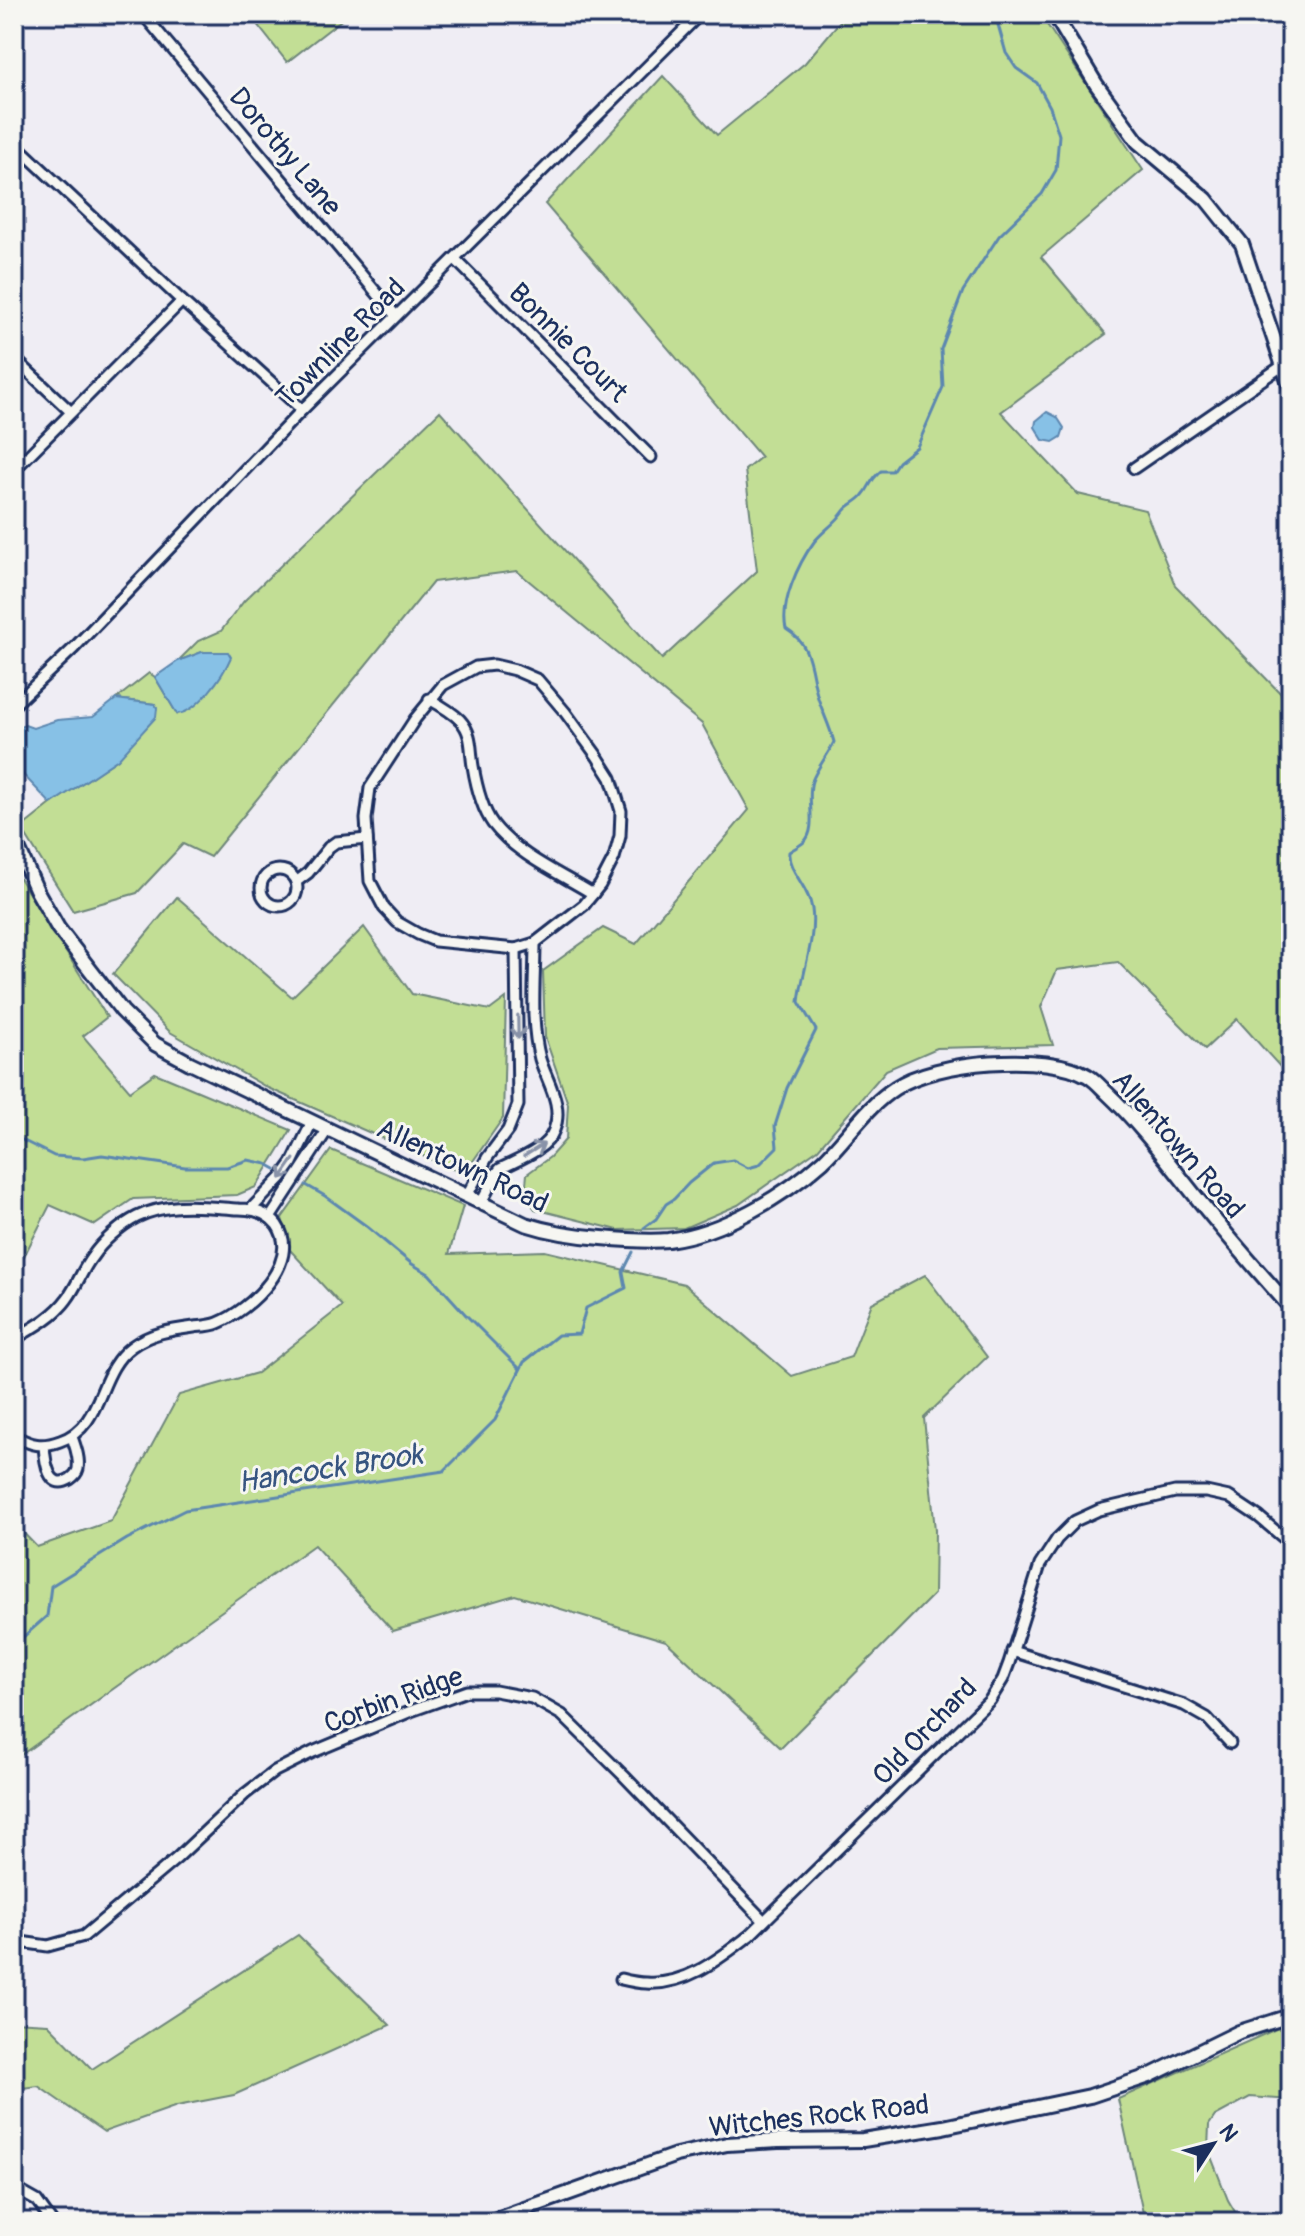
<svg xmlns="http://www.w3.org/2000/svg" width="1305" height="2236" viewBox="0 0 1305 2236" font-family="Pangolin,sans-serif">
  <rect width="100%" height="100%" fill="#efedf4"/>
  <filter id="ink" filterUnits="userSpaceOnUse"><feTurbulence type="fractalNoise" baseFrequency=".0125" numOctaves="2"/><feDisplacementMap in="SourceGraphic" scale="16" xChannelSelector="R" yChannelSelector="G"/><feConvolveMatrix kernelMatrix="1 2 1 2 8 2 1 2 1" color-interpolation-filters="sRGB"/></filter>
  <g filter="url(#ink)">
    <!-- green -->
    <g fill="#c2de95" stroke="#6e867a" stroke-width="2">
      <path d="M249 14H349L287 62Z"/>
      <path d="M846 14H1040L1143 170 1041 257 1106 334 1001 412 1078 494 1145 510 1175 585 1291 704V1079L1237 1019 1205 1049 1118 962 1057 970 1041 1007 1053 1045 937 1048 886 1070 818 1149 738 1205 684 1228 618 1230 535 1209 525 1195 527 1174 550 1157 566 1139 568 1104 545 1037 543 971 603 928 636 944 749 810 702 724 517 571 433 582 210 857 183 844 137 893 73 911 21 828 51 804 118 759 155 704 116 699 149 673 155 677 177 714 202 652 178 661 198 641 221 631 244 601 440 411 662 659 757 571 745 470 761 457 545 204 663 76 717 135 805 63Z"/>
      <path d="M14 870 107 1017 83 1036 130 1091 155 1073 291 1130 256 1187 237 1195 133 1199 95 1225 50 1205 14 1276Z"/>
      <path d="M177 897 292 997 364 927 412 994 490 1010 506 998 503 1118 464 1174 268 1088 170 1032 113 974Z"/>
      <path d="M331 1150 463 1206 449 1254 545 1251 684 1284 792 1376 851 1357 872 1303 925 1275 987 1357 924 1418 935 1530 934 1594 781 1748 666 1641 515 1595 393 1631 314 1545 14 1760V1523L37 1547 111 1521 179 1395 257 1373 342 1306 290 1250 282 1218Z"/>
      <path d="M298 1935 390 2025 234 2095 177 2106 104 2132 38 2086 14 2089V2022L48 2024 92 2069Z"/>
      <path d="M1291 2027V2100L1250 2097 1215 2116 1209 2125 1208 2149 1228 2200 1241 2222H1115L1143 2213 1118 2099 1276 2029Z"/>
    </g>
    <!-- water -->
    <g fill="#87c1e6" stroke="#5c87b0" stroke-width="2">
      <path d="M1047 412 1057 417 1064 428 1061 437 1053 442 1043 440 1035 427 1036 421Z"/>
      <path d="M202 652H228L231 657C223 676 198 712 177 714L155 677 178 661Z"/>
      <path d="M116 699 155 704 157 708 156 717 118 759 51 804 14 765V729L25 725 33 728 57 720 93 717Z"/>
    </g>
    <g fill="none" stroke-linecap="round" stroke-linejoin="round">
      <!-- stream -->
      <g stroke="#5c87b0" stroke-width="3">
        <path d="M14 1136 54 1156 83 1158 102 1155 185 1167H227L248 1160 267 1164 276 1169"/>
        <path d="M306 1185 325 1196 365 1225 412 1264 429 1274 466 1315 520 1369"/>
        <path d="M644 1228 656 1219 666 1204 674 1199 689 1183 714 1163 733 1160 748 1168 759 1165 777 1147 775 1126 787 1088 816 1030 799 1002C802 972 816 939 812 909 809 887 787 870 789 852 794 848 800 846 804 842 818 829 806 798 812 781 817 768 828 755 834 742 830 727 824 715 819 701 809 673 815 647 786 629 780 603 798 564 814 542 823 531 836 523 844 511 849 504 858 502 863 495 871 486 869 481 881 471H892L898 462 917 447 943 387 941 349 963 291 999 236 1042 194 1056 170 1059 135 1050 107 1037 83 1016 68 1006 53 995 14"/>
        <path d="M14 1645 47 1616 51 1586 127 1539 185 1510 444 1471 495 1420 524 1362 558 1335 579 1334 586 1308 626 1288 623 1272 633 1252"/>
      </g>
      <defs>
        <g id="street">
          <path d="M143 14 396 316"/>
          <path d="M14 143 182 301 302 410"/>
          <path d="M455 259 651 457"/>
          <path d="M14 358 71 412"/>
          <path d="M1134 468 1282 366"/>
          <path d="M14 470 182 301"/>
          <path d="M494 665 515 670 538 680 565 712 597 756 611 778 621 811 620 836 614 858 600 885 584 905 535 943 516 949 435 941 418 934 397 922 384 908 370 881 366 819 370 788 415 719 443 685 476 667Z"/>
          <path d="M429 699C440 705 451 711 460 720 473 734 470 749 473 766 476 784 482 809 493 824 517 855 559 873 593 894"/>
          <path d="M14 705 74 648 302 410 700 14"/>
          <circle cx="279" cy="888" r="18"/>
          <path d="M296 882 308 873 329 847 336 842 367 839"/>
          <path d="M467 1196 487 1158 508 1130 518 1105 516 949"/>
          <path d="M481 1203 496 1174 500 1169C517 1160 547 1150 554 1130 564 1105 547 1082 540 1059 530 1022 535 981 535 943"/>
          <path d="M251 1209 281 1178 292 1163 312 1122"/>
          <path d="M270 1218 328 1129"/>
          <path d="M14 1339C33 1328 54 1317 67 1299 77 1286 82 1270 92 1257 102 1242 121 1225 137 1217 170 1201 205 1207 239 1209 253 1209 268 1213 277 1225 302 1262 250 1310 218 1323 211 1326 202 1326 194 1327 171 1330 150 1333 131 1347 97 1372 104 1426 60 1441 41 1448 32 1445 14 1436"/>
          <path d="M44 1446C45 1460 48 1492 70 1479 73 1477 77 1473 78 1469 80 1458 75 1446 72 1437"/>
          <path d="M1012 1651 1184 1705 1207 1718 1230 1743"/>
          <path d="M14 1941 48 1946 84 1936 177 1858 245 1794 275 1771 313 1752 411 1711 467 1691H495L532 1698 562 1715 624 1776 764 1921"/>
          <path d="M621 1979C629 1981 638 1983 646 1983 686 1986 720 1958 749 1936L990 1700 1003 1679 1009 1663 1040 1565 1057 1539 1075 1521 1099 1510 1175 1492H1206L1229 1497 1259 1517 1291 1544"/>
          <path d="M14 2188 37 2201 52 2222"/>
        </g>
        <g id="secondary">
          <path d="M1054 14 1096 84 1138 142 1206 199 1242 244 1291 390"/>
          <path d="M14 839 37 891 58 928 122 1011 155 1044 190 1063 525 1224C550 1232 575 1236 602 1238 624 1240 646 1242 668 1240 722 1233 783 1197 823 1161 848 1137 866 1107 895 1088 934 1061 1047 1051 1088 1076 1095 1080 1101 1087 1106 1092 1137 1121 1163 1155 1189 1188 1222 1230 1256 1269 1291 1308"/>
          <path d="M488 2222 676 2155 727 2144 778 2141 863 2140 943 2127 1090 2096 1149 2076 1239 2032 1280 2019 1291 2017"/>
        </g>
      </defs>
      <!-- street casing -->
      <use href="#street" stroke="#1b2f5e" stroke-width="15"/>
      <!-- secondary casing -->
      <use href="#secondary" stroke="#1b2f5e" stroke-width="18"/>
      <!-- street -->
      <use href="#street" stroke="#f6f6f2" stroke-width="9"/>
      <!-- secondary -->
      <use href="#secondary" stroke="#f6f6f2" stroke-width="12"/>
    </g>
    <!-- one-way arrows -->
    <defs><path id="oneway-shaft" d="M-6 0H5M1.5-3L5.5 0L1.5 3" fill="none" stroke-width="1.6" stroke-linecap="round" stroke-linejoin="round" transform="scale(2)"/></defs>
    <g stroke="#8892a8">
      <use href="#oneway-shaft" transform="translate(518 1027) rotate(89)"/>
      <use href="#oneway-shaft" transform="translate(534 1150) rotate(-32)"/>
      <use href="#oneway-shaft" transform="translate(287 1169) rotate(125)"/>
    </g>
  </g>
  <g text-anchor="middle" stroke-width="6" stroke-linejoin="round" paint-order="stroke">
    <!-- street labels -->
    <g font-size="28" fill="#1b2f5e" stroke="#f6f6f2">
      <text transform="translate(286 151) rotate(50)" y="10">Dorothy Lane</text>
      <text transform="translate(340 342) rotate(-45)" y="10">Townline Road</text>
      <text transform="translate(569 342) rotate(45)" y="10">Bonnie Court</text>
      <text transform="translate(1179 1144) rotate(49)" y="10">Allentown Road</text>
      <text transform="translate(463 1165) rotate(25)" y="10">Allentown Road</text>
      <text transform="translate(393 1699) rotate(-20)" y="10">Corbin Ridge</text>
      <text transform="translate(924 1731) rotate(-46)" y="10">Old Orchard</text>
      <text transform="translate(819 2115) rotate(-6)" y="10">Witches Rock Road</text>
    </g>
    <!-- water labels -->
    <g font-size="30" font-style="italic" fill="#365480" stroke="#f6f6f2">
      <text transform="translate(330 1468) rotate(-9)" y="10">Hancock Brook</text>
    </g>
  </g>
  <!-- margin -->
  <rect width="1305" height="2236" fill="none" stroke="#f6f6f2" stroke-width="48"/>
  <rect x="24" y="24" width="1257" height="2188" fill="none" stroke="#1b2f5e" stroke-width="3" filter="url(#ink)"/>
  <!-- north arrow -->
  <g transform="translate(1213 2144) rotate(54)" stroke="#f6f6f2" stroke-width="6" paint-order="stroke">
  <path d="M0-6L14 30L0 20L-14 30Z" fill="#1b2f5e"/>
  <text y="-12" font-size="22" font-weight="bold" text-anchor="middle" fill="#1b2f5e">N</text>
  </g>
</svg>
